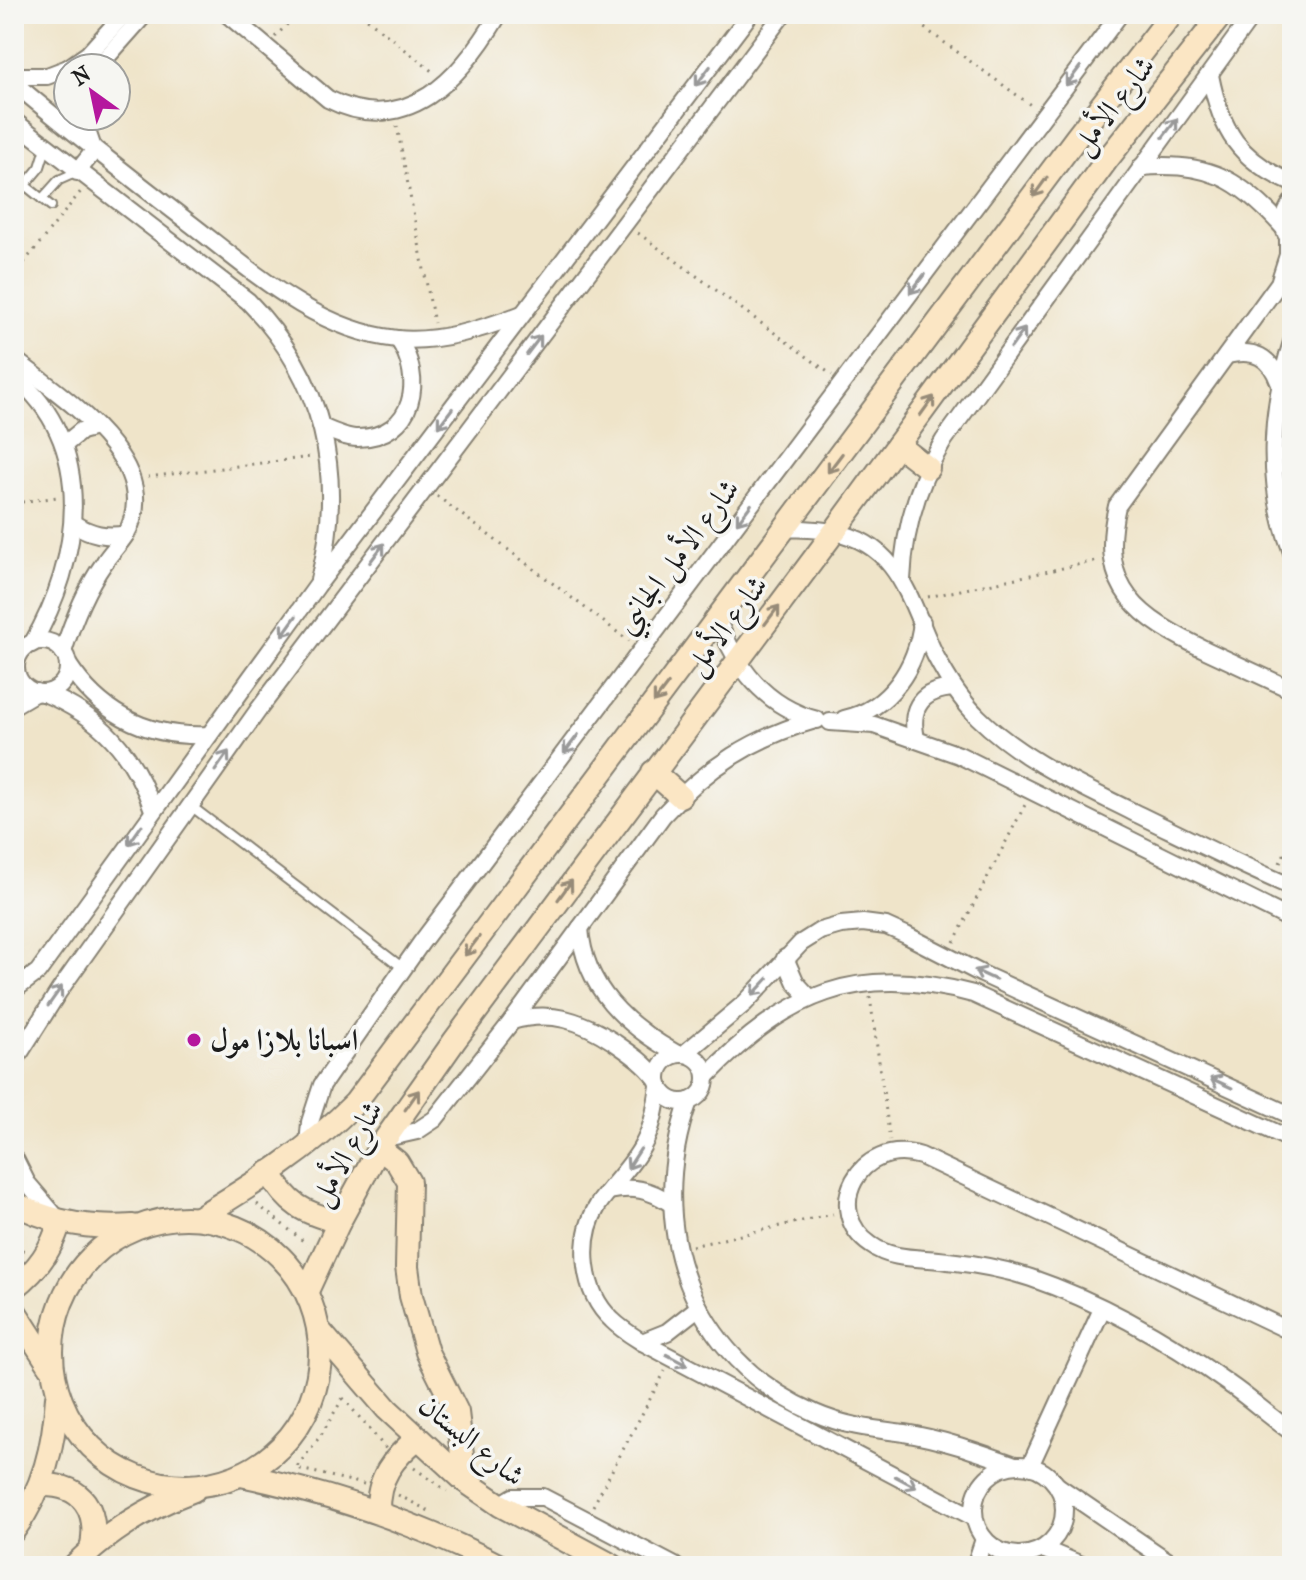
<svg xmlns="http://www.w3.org/2000/svg" width="1306" height="1580" viewBox="0 0 1306 1580" font-family="'IM FELL French Canon',Amiri,serif">
  <rect width="100%" height="100%" fill="#f6f6f2"/>
  <filter id="ink" filterUnits="userSpaceOnUse"><feTurbulence type="fractalNoise" baseFrequency=".0125" numOctaves="2"/><feDisplacementMap in="SourceGraphic" scale="16" xChannelSelector="R" yChannelSelector="G"/><feConvolveMatrix kernelMatrix="1 2 1 2 8 2 1 2 1" color-interpolation-filters="sRGB"/></filter>
  <filter id="wash" filterUnits="userSpaceOnUse"><feTurbulence type="fractalNoise" baseFrequency=".006" numOctaves="4" result="noise"/><feDisplacementMap in="SourceGraphic" scale="32" xChannelSelector="R" yChannelSelector="G"/><feGaussianBlur stdDeviation="1.8" result="paint"/><feColorMatrix in="noise" values="0 0 0 0 0 0 0 0 0 0 0 0 0 0 0 0 0 1.4 0 .05"/><feComposite in="paint" operator="in"/></filter>
  <g filter="url(#wash)">
    <rect width="100%" height="100%" fill="#efe4c9"/>
  </g>
  <g filter="url(#ink)">
    <g fill="none" stroke-linecap="round" stroke-linejoin="round">
      <defs>
        <g id="lane">
          <path d="M16 178 51 206"/>
          <path d="M25 185 40 167 46 148"/>
          <path d="M42 199 59 180 77 172"/>
          <path d="M191 806 403 968"/>
        </g>
        <g id="street">
          <path d="M227 14 328 99C407 139 461 78 499 14"/>
          <path d="M68 68 88 54 124 14"/>
          <path d="M97 68 145 14"/>
          <path d="M1210 75C1221 131 1239 160 1292 183"/>
          <path d="M14 76H47L68 68"/>
          <path d="M14 83C72 132 131 178 191 224 252 271 316 330 397 339 438 343 483 329 522 314"/>
          <path d="M14 121 248 301C324 379 346 475 319 580"/>
          <path d="M1141 167C1207 161 1239 178 1283 227"/>
          <path d="M77 172 94 151 82 116"/>
          <path d="M1286 234C1281 222 1285 212 1292 202"/>
          <path d="M1288 240V255L1279 283 1117 506C1097 590 1139 618 1208 651 1236 664 1264 677 1292 690"/>
          <path d="M1292 342C1270 410 1265 484 1292 552"/>
          <path d="M1227 355C1254 349 1270 356 1279 382"/>
          <path d="M14 359C60 396 167 462 126 534 120 544 110 553 104 563 85 590 73 620 63 652"/>
          <path d="M14 376C98 444 81 561 32 644"/>
          <path d="M322 427C333 432 346 438 358 438 415 437 425 378 398 339"/>
          <path d="M64 445 81 431 96 427"/>
          <path d="M74 524C91 534 106 538 126 534"/>
          <path d="M786 528C802 529 818 529 834 532 902 545 910 605 936 657 947 678 961 700 978 717 1022 760 1077 784 1133 812 1185 837 1238 864 1292 887"/>
          <path d="M902 580C904 529 917 484 944 440L1253 14"/>
          <path d="M717 618C736 667 764 706 817 720"/>
          <circle cx="42" cy="667" r="26"/>
          <path d="M68 664C101 715 149 738 209 735"/>
          <path d="M44 693C100 716 134 753 153 810"/>
          <path d="M14 705 36 692"/>
          <path d="M844 719C890 709 917 666 922 622"/>
          <path d="M830 722 874 725 959 755 1292 920"/>
          <path d="M916 738C909 707 922 690 954 688"/>
          <path d="M580 928C584 988 627 1026 677 1054"/>
          <path d="M785 958 796 983 809 997"/>
          <path d="M14 990 38 972 317 586 750 14"/>
          <path d="M512 1021C551 1010 581 1020 614 1042 630 1053 645 1063 657 1079"/>
          <path d="M684 1054 745 1003 801 943 820 931 841 925 863 923 886 926 906 935 982 974 1292 1116"/>
          <circle cx="682" cy="1078" r="24"/>
          <path d="M14 1062 59 991 259 709 783 14"/>
          <path d="M706 1077C787 993 857 963 973 994L1292 1140"/>
          <path d="M659 1086C656 1106 653 1127 643 1145 631 1168 612 1184 598 1205 577 1240 582 1292 612 1320 621 1329 631 1335 642 1342L973 1517"/>
          <path d="M689 1101C644 1225 690 1359 815 1413 844 1426 873 1429 904 1433 942 1439 979 1452 1015 1465"/>
          <path d="M386 1138 417 1131 435 1119 512 1021 663 815C706 768 754 737 815 720"/>
          <path d="M308 1145 310 1122 322 1085 421 943 1120 14"/>
          <path d="M14 1157 27 1183 56 1217"/>
          <path d="M609 1191C632 1186 650 1189 670 1203"/>
          <path d="M1292 1332 921 1156C859 1137 821 1211 871 1245 893 1261 922 1257 948 1261 976 1264 1004 1269 1031 1278 1101 1302 1169 1341 1229 1384 1251 1399 1270 1417 1292 1432"/>
          <path d="M642 1342 667 1332 699 1307"/>
          <circle cx="1019" cy="1510" r="45"/>
          <path d="M1030 1466 1102 1309"/>
          <path d="M1058 1486 1175 1566"/>
          <path d="M500 1505 513 1497H543L675 1566"/>
          <path d="M1043 1549 1084 1566"/>
          <path d="M975 1566 984 1539"/>
        </g>
        <g id="secondary">
          <path d="M898 445 928 468"/>
          <path d="M653 772 680 796"/>
          <path d="M379 1148 397 1162 409 1182 407 1267 411 1296 427 1352 457 1412 465 1481"/>
          <path d="M269 1172C288 1205 304 1213 339 1222"/>
          <path d="M14 1203C51 1223 92 1229 133 1226"/>
          <path d="M198 1218C254 1184 309 1150 355 1103L1076 138 1172 14"/>
          <circle cx="186" cy="1352" r="134"/>
          <path d="M14 1288C38 1270 52 1249 60 1221"/>
          <path d="M307 1291 339 1222 379 1148 455 1040 834 532 1106 161 1222 14"/>
          <path d="M14 1310 50 1366"/>
          <path d="M319 1330 387 1409 465 1481 500 1505 613 1566"/>
          <path d="M241 1475C331 1494 418 1523 500 1566"/>
          <path d="M41 1485C83 1484 100 1511 91 1550"/>
          <path d="M378 1512C377 1478 393 1458 418 1438"/>
          <path d="M14 1530C44 1489 54 1446 57 1397"/>
          <path d="M74 1566C109 1531 148 1507 194 1490"/>
        </g>
      </defs>
      <!-- lane casing -->
      <use href="#lane" stroke="#868072" stroke-width="12"/>
      <!-- street casing -->
      <use href="#street" stroke="#868072" stroke-width="20"/>
      <!-- secondary casing -->
      <use href="#secondary" stroke="#868072" stroke-width="26"/>
      <!-- path -->
      <g stroke="#868072" stroke-width="3" stroke-dasharray="2 6" stroke-linecap="butt">
        <path d="M361 14 433 72"/>
        <path d="M905 14 1032 106"/>
        <path d="M275 37 297 14"/>
        <path d="M397 126 434 323"/>
        <path d="M638 233 832 375"/>
        <path d="M14 275 82 190"/>
        <path d="M148 477 311 457"/>
        <path d="M437 496 629 641"/>
        <path d="M14 503 58 497"/>
        <path d="M928 597 1100 560"/>
        <path d="M1280 863 1292 838"/>
        <path d="M954 942 1026 803"/>
        <path d="M870 997 890 1140"/>
        <path d="M257 1204 307 1244"/>
        <path d="M692 1246 833 1214"/>
        <path d="M14 1248 26 1251"/>
        <path d="M343 1398 387 1450 368 1485 296 1468 321 1435Z"/>
        <path d="M414 1468 447 1491"/>
        <path d="M398 1495 433 1513"/>
        <path d="M593 1506 665 1371"/>
        <path d="M517 1560 528 1566"/>
      </g>
      <!-- lane -->
      <use href="#lane" stroke="#fff" stroke-width="8"/>
      <!-- street -->
      <use href="#street" stroke="#fff" stroke-width="16"/>
      <!-- secondary -->
      <use href="#secondary" stroke="#fbe6c4" stroke-width="22"/>
    </g>
    <!-- one-way arrows -->
    <defs><path id="oneway-shaft" d="M-6 0H5M1.5-3L5.5 0L1.5 3" fill="none" stroke-width="1.6" stroke-linecap="round" stroke-linejoin="round" transform="scale(2)"/></defs>
    <g stroke="#999">
      <use href="#oneway-shaft" transform="translate(703 76) rotate(127)"/>
      <use href="#oneway-shaft" transform="translate(1073 76) rotate(127)"/>
      <use href="#oneway-shaft" transform="translate(1170 128) rotate(-53)"/>
      <use href="#oneway-shaft" transform="translate(917 284) rotate(127)"/>
      <use href="#oneway-shaft" transform="translate(1018 338) rotate(-54)"/>
      <use href="#oneway-shaft" transform="translate(534 345) rotate(-53)"/>
      <use href="#oneway-shaft" transform="translate(445 418) rotate(127)"/>
      <use href="#oneway-shaft" transform="translate(744 514) rotate(127)"/>
      <use href="#oneway-shaft" transform="translate(377 553) rotate(-53)"/>
      <use href="#oneway-shaft" transform="translate(289 626) rotate(126)"/>
      <use href="#oneway-shaft" transform="translate(571 744) rotate(127)"/>
      <use href="#oneway-shaft" transform="translate(222 761) rotate(-55)"/>
      <use href="#oneway-shaft" transform="translate(135 835) rotate(125)"/>
      <use href="#oneway-shaft" transform="translate(985 975) rotate(-155)"/>
      <use href="#oneway-shaft" transform="translate(760 987) rotate(133)"/>
      <use href="#oneway-shaft" transform="translate(55 996) rotate(-55)"/>
      <use href="#oneway-shaft" transform="translate(1221 1083) rotate(-155)"/>
      <use href="#oneway-shaft" transform="translate(634 1159) rotate(123)"/>
      <use href="#oneway-shaft" transform="translate(677 1360) rotate(28)"/>
      <use href="#oneway-shaft" transform="translate(906 1482) rotate(28)"/>
    </g>
    <g stroke="#978b78">
      <use href="#oneway-shaft" transform="translate(1040 187) rotate(126)"/>
      <use href="#oneway-shaft" transform="translate(927 406) rotate(-54)"/>
      <use href="#oneway-shaft" transform="translate(835 463) rotate(127)"/>
      <use href="#oneway-shaft" transform="translate(772 615) rotate(-53)"/>
      <use href="#oneway-shaft" transform="translate(661 693) rotate(127)"/>
      <use href="#oneway-shaft" transform="translate(565 890) rotate(-54)"/>
      <use href="#oneway-shaft" transform="translate(472 946) rotate(127)"/>
      <use href="#oneway-shaft" transform="translate(412 1100) rotate(-55)"/>
    </g>
  </g>
  <!-- markers -->
  <circle fill="#b5179e" stroke="#f6f6f2" stroke-width="3" cx="194" cy="1040" r="8"/>
  <g text-anchor="middle" stroke-width="7" stroke-linejoin="round" paint-order="stroke">
    <!-- street labels -->
    <g font-size="30" fill="#1c1c1c" stroke="#f6f6f2">
      <text transform="translate(1113 105) rotate(-52)" y="10">شارع الأمل</text>
      <text transform="translate(677 556) rotate(-53)" y="10">شارع الأمل الجانبي</text>
      <text transform="translate(726 625) rotate(-53)" y="10">شارع الأمل</text>
      <text transform="translate(346 1153) rotate(-60)" y="10">شارع الأمل</text>
      <text transform="translate(472 1440) rotate(39)" y="10">شارع البستان</text>
    </g>
    <!-- poi labels -->
    <g font-size="30" font-weight="bold" fill="#1c1c1c" stroke="#f6f6f2" text-anchor="start">
      <text x="210" y="1050">اسبانا بلازا مول</text>
    </g>
  </g>
  <!-- margin -->
  <rect width="1306" height="1580" fill="none" stroke="#f6f6f2" stroke-width="48"/>
  <!-- north arrow -->
  <g transform="translate(92 92) rotate(327)"><circle r="38" fill="#f6f6f2" stroke="#9f9f9c" stroke-width="2"/>
  <path d="M0-6L14 30L0 20L-14 30Z" fill="#b5179e"/>
  <text y="-12" font-size="22" font-weight="bold" text-anchor="middle" fill="#1c1c1c">N</text>
  </g>
</svg>
